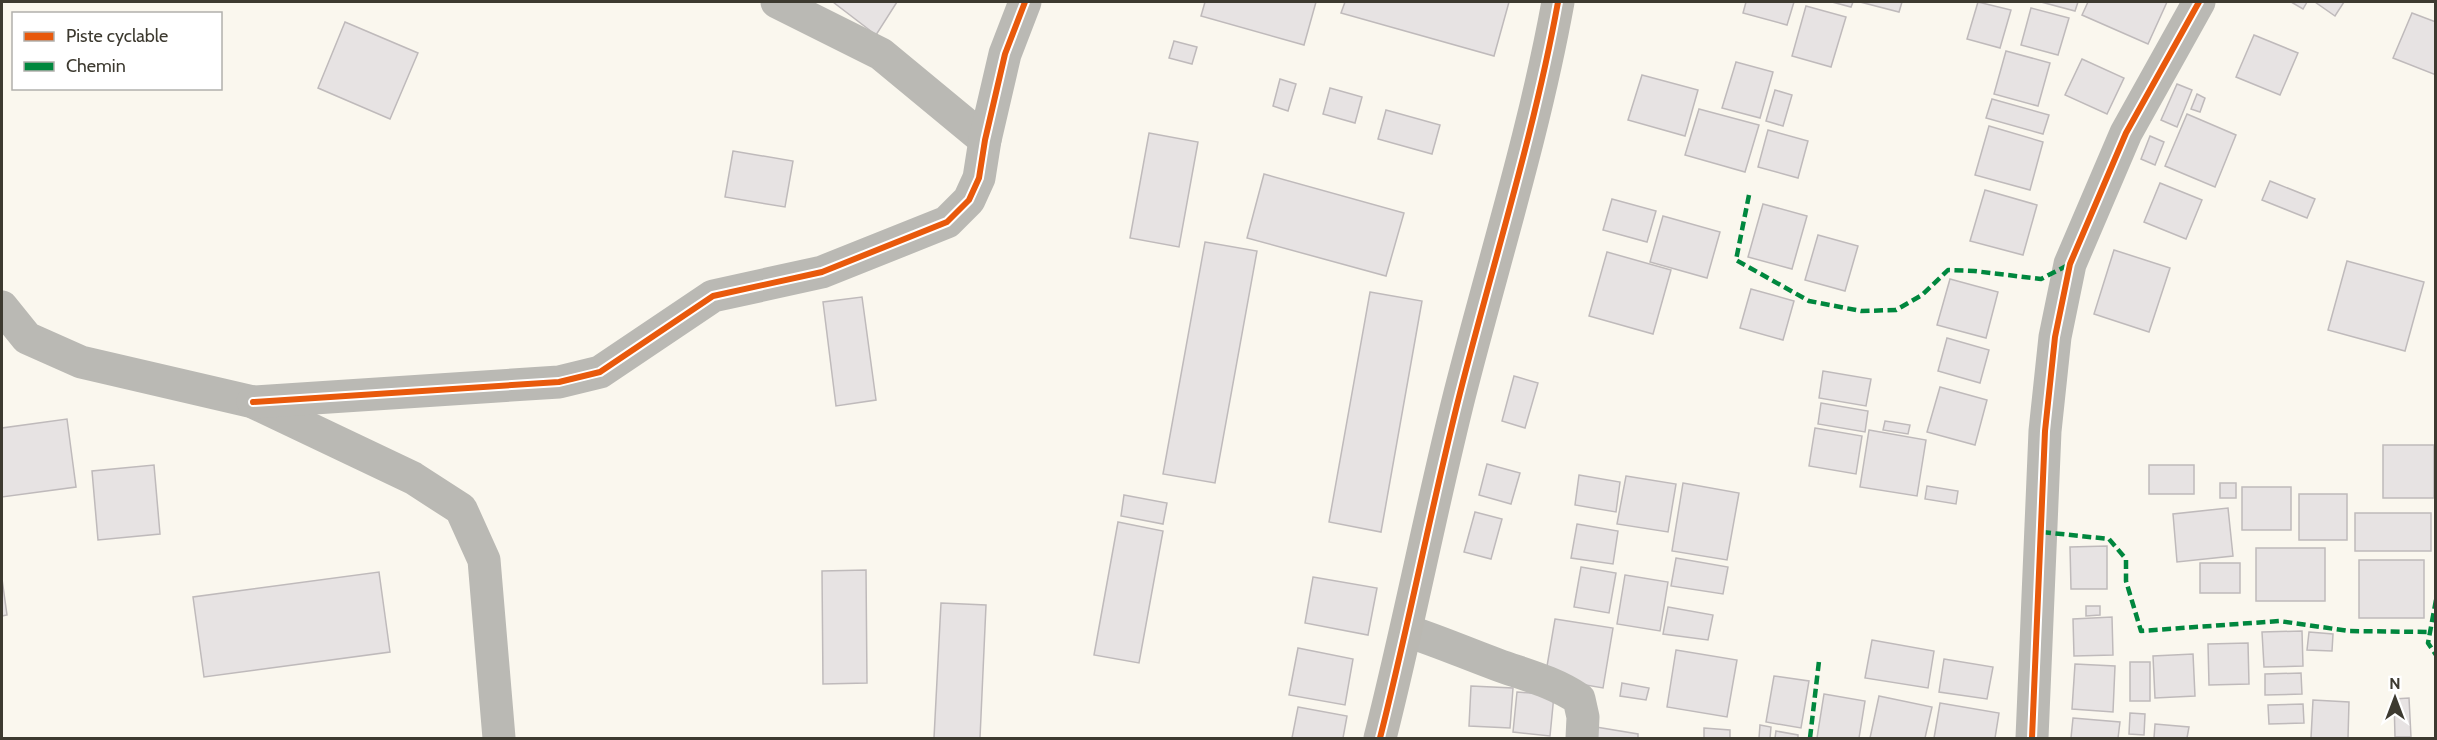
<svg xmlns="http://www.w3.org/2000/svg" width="2437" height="740" viewBox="0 0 2437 740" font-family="Cabin,sans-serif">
  <rect width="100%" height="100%" fill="#faf7ee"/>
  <!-- building -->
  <g fill="#e7e3e3" stroke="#bfbabb" stroke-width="1.5">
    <path d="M833 2H897L876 35Z"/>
    <path d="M1205 2H1316L1304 45 1201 16Z"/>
    <path d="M1345 2H1509L1494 56 1341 13Z"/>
    <path d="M1746 2H1794L1787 25 1743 13Z"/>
    <path d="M1832 2H1853L1851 7Z"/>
    <path d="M1860 2H1902L1899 12Z"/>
    <path d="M1978 2 2011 10 2000 48 1967 39Z"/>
    <path d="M2041 2H2078L2075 11Z"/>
    <path d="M2088 2H2167L2148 44 2082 15Z"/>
    <path d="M2291 2H2307L2303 9Z"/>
    <path d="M2315 2H2344L2335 16Z"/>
    <path d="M1806 6 1846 17 1831 67 1792 56Z"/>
    <path d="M2031 8 2069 18 2058 55 2021 45Z"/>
    <path d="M2412 13 2436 22V75L2393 58Z"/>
    <path d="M345 22 418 53 390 119 318 88Z"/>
    <path d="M2254 35 2298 53 2280 95 2236 77Z"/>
    <path d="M1174 41 1197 47 1192 64 1169 58Z"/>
    <path d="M2006 51 2050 63 2038 106 1994 94Z"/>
    <path d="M2082 59 2124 78 2107 114 2065 95Z"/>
    <path d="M1736 62 1773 72 1760 118 1722 108Z"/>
    <path d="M1642 75 1698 90 1685 136 1628 120Z"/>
    <path d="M1280 79 1296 84 1288 111 1273 106Z"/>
    <path d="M2177 84 2192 90 2177 127 2161 120Z"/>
    <path d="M1330 88 1362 97 1355 123 1323 114Z"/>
    <path d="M1775 90 1792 95 1783 126 1766 121Z"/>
    <path d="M2197 94 2205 98 2200 112 2191 109Z"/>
    <path d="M1992 99 2049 115 2043 134 1986 118Z"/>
    <path d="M1699 109 1759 125 1745 172 1685 155Z"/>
    <path d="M1386 110 1440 125 1432 154 1378 139Z"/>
    <path d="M2187 114 2236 135 2215 187 2165 166Z"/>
    <path d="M1989 126 2043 142 2030 190 1975 175Z"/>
    <path d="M1768 130 1808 141 1798 178 1758 167Z"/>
    <path d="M1149 133 1198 142 1179 247 1130 238Z"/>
    <path d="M2150 136 2164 142 2155 165 2141 159Z"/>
    <path d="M733 151 793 161 785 207 725 197Z"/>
    <path d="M1264 174 1404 213 1386 276 1247 238Z"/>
    <path d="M2270 181 2315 199 2307 218 2262 200Z"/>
    <path d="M2160 183 2202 200 2186 239 2144 222Z"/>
    <path d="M1985 190 2037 205 2023 255 1970 241Z"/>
    <path d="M1612 199 1656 211 1647 242 1603 230Z"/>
    <path d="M1763 204 1807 216 1792 269 1748 257Z"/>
    <path d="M1663 216 1720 232 1707 278 1650 262Z"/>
    <path d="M1818 235 1858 246 1845 291 1805 280Z"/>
    <path d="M1205 242 1257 251 1215 483 1163 474Z"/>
    <path d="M2114 250 2170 268 2149 332 2094 314Z"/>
    <path d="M1607 252 1671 270 1653 334 1589 316Z"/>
    <path d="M2347 261 2424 282 2405 351 2328 330Z"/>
    <path d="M1950 279 1998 292 1986 338 1937 325Z"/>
    <path d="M1751 289 1794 301 1783 340 1740 328Z"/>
    <path d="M1370 292 1422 301 1381 532 1329 522Z"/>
    <path d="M862 297 876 400 836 406 823 302Z"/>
    <path d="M1947 338 1989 350 1980 383 1938 371Z"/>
    <path d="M1823 371 1871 379 1866 406 1819 398Z"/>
    <path d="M1514 376 1538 383 1525 428 1502 421Z"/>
    <path d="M1940 387 1987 400 1975 445 1927 432Z"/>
    <path d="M1821 403 1868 411 1865 432 1818 424Z"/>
    <path d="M67 419 76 487 2 497V428Z"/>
    <path d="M1885 421 1910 425 1908 434 1883 430Z"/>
    <path d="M1815 428 1862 436 1856 474 1809 466Z"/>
    <path d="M1869 430 1926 440 1917 496 1860 487Z"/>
    <rect x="2383" y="445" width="51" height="53"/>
    <path d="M1487 464 1520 473 1511 504 1479 495Z"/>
    <path d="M154 465 160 534 98 540 92 471Z"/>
    <rect x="2149" y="465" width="45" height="29"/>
    <path d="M1579 475 1620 482 1616 512 1575 505Z"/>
    <path d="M1626 476 1676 484 1668 532 1617 524Z"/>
    <path d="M1683 483 1739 493 1727 560 1672 551Z"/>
    <rect x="2220" y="483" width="16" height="15"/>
    <path d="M1927 486 1958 491 1956 504 1925 499Z"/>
    <rect x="2242" y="487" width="49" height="43"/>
    <rect x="2299" y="494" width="48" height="46"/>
    <path d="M1124 495 1167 503 1163 524 1121 516Z"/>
    <path d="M2228 508 2233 556 2177 562 2173 514Z"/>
    <path d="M1475 512 1502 519 1491 559 1464 552Z"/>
    <rect x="2355" y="513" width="76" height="38"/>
    <path d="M1118 522 1163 531 1139 663 1094 655Z"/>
    <path d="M1577 524 1618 531 1613 564 1571 558Z"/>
    <path d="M2107 546V589H2071L2070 547Z"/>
    <rect x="2256" y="548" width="69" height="53"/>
    <path d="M1676 558 1728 567 1723 594 1671 586Z"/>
    <rect x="2359" y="560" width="65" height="58"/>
    <rect x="2200" y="563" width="40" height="30"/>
    <path d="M1581 567 1616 573 1609 613 1574 607Z"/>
    <path d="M866 570 867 683 823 684 822 571Z"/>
    <path d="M379 572 390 652 204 677 193 597Z"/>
    <path d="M1625 575 1668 582 1660 631 1617 624Z"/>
    <path d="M1313 577 1377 588 1368 635 1305 623Z"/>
    <path d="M2 579 7 615 2 616Z"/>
    <path d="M941 603 986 605 980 738H934Z"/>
    <path d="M2086 606H2100V615L2086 616Z"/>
    <path d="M1668 607 1713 615 1708 640 1663 634Z"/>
    <path d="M2112 617 2113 655 2074 656 2073 619Z"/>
    <path d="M1555 619 1613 628 1603 688 1545 678Z"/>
    <path d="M2302 631 2303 666 2264 667 2262 632Z"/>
    <path d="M2309 632 2333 634 2332 651 2307 650Z"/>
    <path d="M1872 640 1934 651 1928 688 1865 678Z"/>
    <path d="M2248 643 2249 684 2209 685 2208 644Z"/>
    <path d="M1298 648 1353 659 1345 705 1289 695Z"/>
    <path d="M1676 650 1737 660 1727 717 1667 707Z"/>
    <path d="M2193 654 2195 696 2155 698 2153 656Z"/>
    <path d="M1944 659 1993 667 1987 699 1939 692Z"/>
    <rect x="2130" y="662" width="20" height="39"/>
    <path d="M2075 664 2115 666 2113 712 2072 709Z"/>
    <path d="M2301 673 2302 694 2265 695V674Z"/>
    <path d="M1774 676 1809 681 1801 728 1766 722Z"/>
    <path d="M1622 683 1649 688 1646 700 1620 696Z"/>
    <path d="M1471 686 1513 688 1510 728 1469 726Z"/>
    <path d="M1517 692 1554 695 1550 736 1513 732Z"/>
    <path d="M1824 694 1865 701 1859 738H1817Z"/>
    <path d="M1879 696 1932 707 1925 738H1870Z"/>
    <path d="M2409 698 2411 737H2395L2394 699Z"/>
    <path d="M2313 700 2349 702 2348 738H2311Z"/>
    <path d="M1940 703 1999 713 1995 738H1934Z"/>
    <path d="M2303 704 2304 723 2269 724 2268 705Z"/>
    <path d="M1298 707 1347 716 1343 738H1292Z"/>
    <path d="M2130 713 2145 714 2144 735 2129 734Z"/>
    <path d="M2073 718 2120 722 2118 738H2071Z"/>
    <path d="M2155 724 2189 727 2187 738H2154Z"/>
    <path d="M1760 725 1771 727 1770 738H1759Z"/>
    <path d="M1596 727 1638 734V738H1594Z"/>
    <path d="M1704 728 1730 730V738H1704Z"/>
    <path d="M1776 731 1798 735V738H1775Z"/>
  </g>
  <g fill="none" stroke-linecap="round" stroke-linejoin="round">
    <!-- street -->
    <g stroke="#bab9b4" stroke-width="33">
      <path d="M777 2 881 54 985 140"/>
      <path d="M2 307 27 338 81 362 253 402 413 478 461 509 484 560 499 738"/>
      <path d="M253 402 559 382 600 372 713 296 822 272 947 222 969 200 979 178 985 140 1005 54 1025 2"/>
      <path d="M1407 631C1438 641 1468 654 1498 665 1526 675 1554 682 1579 699L1583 717 1582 738"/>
      <path d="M2032 738 2045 431 2055 337 2070 264 2126 133 2199 2"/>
    </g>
    <!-- secondary -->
    <path stroke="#bab8b2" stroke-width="33" d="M1380 738C1409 624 1431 508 1460 393 1493 263 1534 134 1558 2"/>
    <!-- quiet -->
    <g stroke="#00873e" stroke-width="4.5" stroke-dasharray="9 4.5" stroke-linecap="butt">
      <path d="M1749 195 1736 260 1809 301 1861 311 1896 310 1922 295 1948 270 1974 271 2041 279 2070 264"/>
      <path d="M2042 532 2109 539 2126 559V581L2141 631 2279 621 2349 631 2429 632"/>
      <path d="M2436 600 2428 643 2436 655"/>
      <path d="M1810 738 1819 661"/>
    </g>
    <defs>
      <g id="cycleway">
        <path d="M253 402 559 382 600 372 713 296 822 272 947 222 969 200 979 178 985 140 1005 54 1025 2"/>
        <path d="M1380 738C1409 624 1431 508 1460 393 1493 263 1534 134 1558 2"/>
        <path d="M2032 738 2045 431 2055 337 2070 264 2126 133 2199 2"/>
      </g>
    </defs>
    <!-- cycleway casing -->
    <use href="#cycleway" stroke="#fff" stroke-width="10"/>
    <!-- cycleway -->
    <use href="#cycleway" stroke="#e8590c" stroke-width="6"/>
  </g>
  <!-- border -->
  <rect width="2437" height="740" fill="none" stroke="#3d3a30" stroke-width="6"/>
  <!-- legend -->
  <rect x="12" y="12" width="210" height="78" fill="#ffffff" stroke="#b1b0ac" stroke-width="1.5"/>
  <rect x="24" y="32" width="30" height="9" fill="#e8590c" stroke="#b1b0ac" stroke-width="1.5"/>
  <text x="66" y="42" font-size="18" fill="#3d3a30">Piste cyclable</text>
  <rect x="24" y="62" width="30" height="9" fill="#00873e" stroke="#b1b0ac" stroke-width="1.5"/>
  <text x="66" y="72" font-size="18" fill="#3d3a30">Chemin</text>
  <!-- north arrow -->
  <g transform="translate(2395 698)" stroke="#ffffff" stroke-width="4.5" paint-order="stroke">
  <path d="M0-4.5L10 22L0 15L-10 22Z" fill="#3d3a30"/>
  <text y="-9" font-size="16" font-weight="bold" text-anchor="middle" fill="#3d3a30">N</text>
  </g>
</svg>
